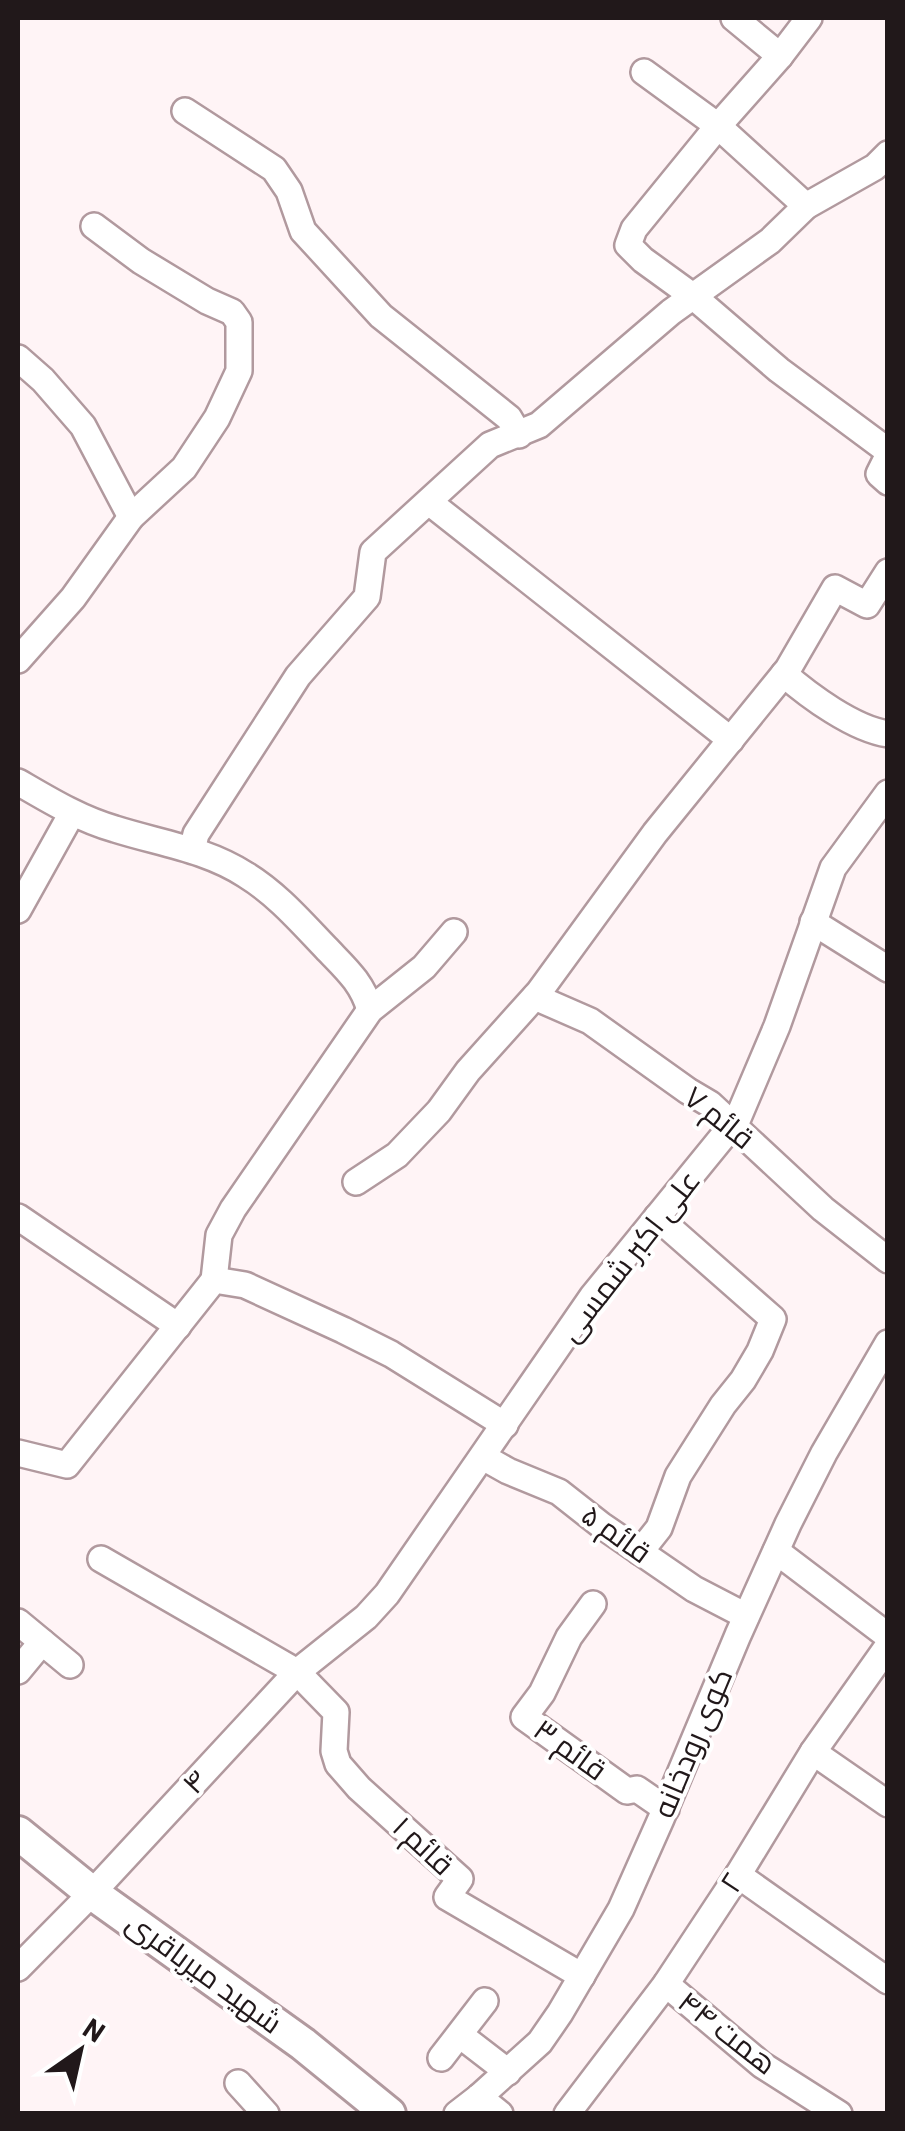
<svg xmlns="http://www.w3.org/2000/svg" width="905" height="2131" viewBox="0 0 905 2131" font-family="Barlow,Cairo,sans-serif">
  <rect width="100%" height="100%" fill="#fff4f6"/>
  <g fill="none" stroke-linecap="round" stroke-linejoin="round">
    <defs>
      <g id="minor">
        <path d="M734 18 780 56"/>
        <path d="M809 18 780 56 718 126 634 229 628 245 643 260 694 297 779 370 888 451"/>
        <path d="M644 72 718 126 806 206"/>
        <path d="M185 111 274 169 289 191 303 231 381 316 509 418 519 435"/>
        <path d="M18 358 43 380 83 426 131 517"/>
        <path d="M888 456 879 474 888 482"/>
        <path d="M429 502 731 740"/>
        <path d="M18 660 73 598 131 517 184 468 217 418 239 371V322L232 312 207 301 141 261 94 226"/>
        <path d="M784 674C809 696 854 729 888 734"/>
        <path d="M18 782C49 800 80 819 115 829 159 843 206 849 246 875 277 894 301 922 326 948 345 968 362 982 370 1010"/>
        <path d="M192 850 196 834 298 676 367 597 373 552 490 445 539 425 671 312 770 241 806 206 875 167 888 154"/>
        <path d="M18 910 72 813"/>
        <path d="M813 922 888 969"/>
        <path d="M535 997 590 1021 688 1091 710 1104 823 1209 888 1260"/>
        <path d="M356 1182 397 1155 439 1111 468 1071 539 992 655 833 788 669 835 588 867 605 888 572"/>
        <path d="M18 1217 178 1326"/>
        <path d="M214 1280 219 1235 233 1209 370 1010 424 967 454 932"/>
        <path d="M18 1453 67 1465 214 1280 245 1285 343 1330 391 1354 505 1425"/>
        <path d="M483 1457 508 1471 559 1492 601 1525 694 1589 746 1616"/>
        <path d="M776 1551 888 1636"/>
        <path d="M640 1552 659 1528 678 1476 723 1405 743 1380 760 1351 773 1319 657 1217"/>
        <path d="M101 1559 297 1672 336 1712 334 1751 338 1764 359 1788 460 1879 447 1897 582 1976"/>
        <path d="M593 1604 569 1637 542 1693 524 1717 627 1791 637 1789 666 1809"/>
        <path d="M18 1622 70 1665"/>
        <path d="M18 1671 42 1642"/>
        <path d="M813 1752 888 1804"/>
        <path d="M738 1875 888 1981"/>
        <path d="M18 1968 92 1893 297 1672 366 1617 387 1594 592 1297 738 1118 777 1026 833 868 888 793"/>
        <path d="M666 1984 762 2065 839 2114"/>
        <path d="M460 2035 508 2072"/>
        <path d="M441 2058 485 2001"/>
        <path d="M238 2083 266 2114"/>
        <path d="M479 2097 500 2114"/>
        <path d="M457 2114 479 2097 540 2042 560 2013 621 1909 661 1819 738 1635 788 1524 824 1453 888 1343"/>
        <path d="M567 2114 666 1984 738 1875 813 1752 888 1646"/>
      </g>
      <path id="major" d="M18 1833 92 1893 303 2044 389 2114"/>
    </defs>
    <!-- minor casing -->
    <use href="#minor" stroke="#b1999e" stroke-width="30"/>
    <!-- major casing -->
    <use href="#major" stroke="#b1999e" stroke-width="38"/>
    <!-- minor -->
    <use href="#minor" stroke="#fff" stroke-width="25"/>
    <!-- major -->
    <use href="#major" stroke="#fff" stroke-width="32"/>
  </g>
  <g text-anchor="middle" stroke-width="8" stroke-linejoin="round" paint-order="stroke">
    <!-- street labels -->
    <g font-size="30" fill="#21181a" stroke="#fff">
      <text transform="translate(719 1118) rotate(39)" y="10">قائم ۷</text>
      <text transform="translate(630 1256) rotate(-52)" y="10">علی اکبر شمسی</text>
      <text transform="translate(616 1534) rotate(36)" y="10">قائم ۵</text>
      <text transform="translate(693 1743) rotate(-67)" y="10">کوی رودخانه</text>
      <text transform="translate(570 1750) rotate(36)" y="10">قائم ۳</text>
      <text transform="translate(195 1782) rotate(-47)" y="10">۴</text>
      <text transform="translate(423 1846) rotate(43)" y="10">قائم ۱</text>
      <text transform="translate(732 1883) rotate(-57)" y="10">۲</text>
      <text transform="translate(204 1973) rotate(36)" y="10">شهید میرباقری</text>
      <text transform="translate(727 2033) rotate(38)" y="10">همت ۴۴</text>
    </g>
  </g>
  <!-- border -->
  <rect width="905" height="2131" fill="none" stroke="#21181a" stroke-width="40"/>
  <!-- north arrow -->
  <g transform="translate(80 2051) rotate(34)" stroke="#ffffff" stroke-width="8" paint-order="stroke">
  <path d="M0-8L18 38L0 25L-18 38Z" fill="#21181a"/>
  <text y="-15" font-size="28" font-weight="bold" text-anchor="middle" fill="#21181a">N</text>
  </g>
</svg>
